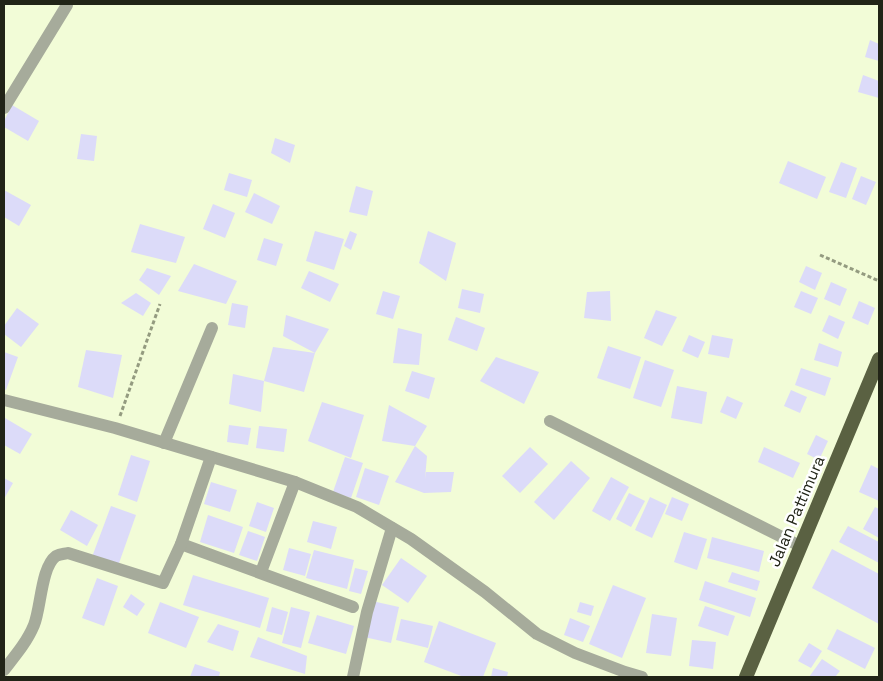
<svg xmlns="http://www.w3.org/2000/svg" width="883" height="681" viewBox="0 0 883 681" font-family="'Space Grotesk',sans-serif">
  <rect width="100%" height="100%" fill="#f2fcd7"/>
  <!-- building -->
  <g fill="#dcdbf9">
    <path d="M870 40 879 44V61L865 57Z"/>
    <path d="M863 75 879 81V98L858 92Z"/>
    <path d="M12 105 39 121 28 141 4 127V121Z"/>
    <path d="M81 134 97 136 94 161 77 159Z"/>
    <path d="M275 138 295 145 290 163 271 153Z"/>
    <path d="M788 161 826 177 817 199 779 183Z"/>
    <path d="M841 162 857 168 846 198 829 192Z"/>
    <path d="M229 173 252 180 247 197 224 190Z"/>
    <path d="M861 176 876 182 866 205 852 199Z"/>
    <path d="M356 186 373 191 367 216 349 212Z"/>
    <path d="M4 190 31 205 19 226 4 217Z"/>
    <path d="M254 193 280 206 272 224 245 212Z"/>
    <path d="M213 204 235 213 225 238 203 229Z"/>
    <path d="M140 224 185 237 176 263 131 252Z"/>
    <path d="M315 231 344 239 334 270 306 261Z"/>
    <path d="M350 231 357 234 351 250 344 246Z"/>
    <path d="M428 231 456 243 446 281 419 263Z"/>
    <path d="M264 238 283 244 276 266 257 260Z"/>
    <path d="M194 264 237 281 226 304 178 291Z"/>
    <path d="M806 266 822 273 815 290 799 282Z"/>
    <path d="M147 268 171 276 159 295 139 280Z"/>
    <path d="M309 271 339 284 330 302 301 288Z"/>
    <path d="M831 282 847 289 840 306 824 299Z"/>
    <path d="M462 289 484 294 480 313 458 308Z"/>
    <path d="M383 291 400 296 393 319 376 314Z"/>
    <path d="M610 291 611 321 584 318 587 292Z"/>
    <path d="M801 291 818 298 811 314 794 307Z"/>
    <path d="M136 293 151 303 143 316 121 303Z"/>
    <path d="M859 301 875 308 868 325 852 318Z"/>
    <path d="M232 303 248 306 245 328 228 325Z"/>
    <path d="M17 308 39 324 21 347 4 334V326Z"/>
    <path d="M656 310 677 317 662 346 644 338Z"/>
    <path d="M286 315 329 329 315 353 304 392 264 381 261 412 229 404 233 374 264 381 273 347 315 353 283 336Z"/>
    <path d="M829 315 845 322 838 339 822 331Z"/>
    <path d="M456 317 485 328 477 351 448 340Z"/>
    <path d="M398 328 422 334 419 365 393 363Z"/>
    <path d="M689 335 705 342 698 358 682 351Z"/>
    <path d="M712 335 733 339 729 358 708 354Z"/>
    <path d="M819 343 842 352 838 367 814 360Z"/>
    <path d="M608 346 641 357 630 389 597 378Z"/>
    <path d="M86 350 122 355 113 398 78 387Z"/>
    <path d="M4 352 18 357 6 390 4 389Z"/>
    <path d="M496 357 539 372 524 404 480 381Z"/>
    <path d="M645 360 674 370 661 407 633 398Z"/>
    <path d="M801 368 831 378 825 396 795 385Z"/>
    <path d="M412 371 435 378 429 399 405 391Z"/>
    <path d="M677 386 707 392 702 424 671 418Z"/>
    <path d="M791 390 807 397 800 413 784 406Z"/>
    <path d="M727 396 743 403 736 419 720 412Z"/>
    <path d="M322 402 364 415 351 458 308 441Z"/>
    <path d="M389 405 427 426 415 446 382 441Z"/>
    <path d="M5 418 32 434 20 454 4 445V420Z"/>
    <path d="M229 425 251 428 248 445 227 442Z"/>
    <path d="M259 426 287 429 284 452 256 448Z"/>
    <path d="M816 435 828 441 819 460 807 454Z"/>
    <path d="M415 446 427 456 425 479 426 472H454L451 492 424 493 395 482Z"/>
    <path d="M530 447 548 464 520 493 502 476Z"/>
    <path d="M764 447 800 463 793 478 758 462Z"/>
    <path d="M131 455 150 461 137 502 118 495Z"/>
    <path d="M345 457 363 463 351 498 333 492Z"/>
    <path d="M571 461 590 478 554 520 534 502Z"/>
    <path d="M871 465 879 469V501L859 492Z"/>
    <path d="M365 468 389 476 379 505 356 497Z"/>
    <path d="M611 477 629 487 610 521 592 511Z"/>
    <path d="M4 478 13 483 4 499Z"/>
    <path d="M211 482 237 490 230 512 204 504Z"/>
    <path d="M629 493 645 501 631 527 616 519Z"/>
    <path d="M650 497 667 505 652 538 635 530Z"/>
    <path d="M672 497 689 504 682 521 665 514Z"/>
    <path d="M257 502 274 508 266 532 249 526Z"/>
    <path d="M111 506 136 515 118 566 92 557Z"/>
    <path d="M875 507 879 509V538L863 529Z"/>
    <path d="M71 510 98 525 87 546 60 530Z"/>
    <path d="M208 515 243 527 234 553 200 542Z"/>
    <path d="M313 521 337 527 331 549 307 542Z"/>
    <path d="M848 526 879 542V563L839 542Z"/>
    <path d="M248 531 265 537 257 561 239 555Z"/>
    <path d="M684 532 707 539 697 570 674 562Z"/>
    <path d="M712 537 764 551 759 572 707 558Z"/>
    <path d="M289 548 311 554 305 576 283 570Z"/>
    <path d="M832 549 879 574V624L812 588Z"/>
    <path d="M314 550 354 560 347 589 306 578Z"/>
    <path d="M401 558 427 576 408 603 382 585Z"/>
    <path d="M355 568 368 571 361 594 349 591Z"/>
    <path d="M732 572 760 581 757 591 728 582Z"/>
    <path d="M193 575 269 598 260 628 183 605Z"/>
    <path d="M97 578 118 586 104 626 82 618Z"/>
    <path d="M705 581 756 598 750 617 699 600Z"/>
    <path d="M613 585 646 598 622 658 589 644Z"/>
    <path d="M131 594 145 604 137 616 123 607Z"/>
    <path d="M372 601 399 607 391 643 364 637Z"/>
    <path d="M160 602 199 617 186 648 148 633Z"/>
    <path d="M580 602 594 606 591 616 577 612Z"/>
    <path d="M705 606 735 616 728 636 698 626Z"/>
    <path d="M272 607 288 612 282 635 266 631Z"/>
    <path d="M291 607 310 612 301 648 282 643Z"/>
    <path d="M652 614 677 618 671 656 646 653Z"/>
    <path d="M317 615 354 626 346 654 308 643Z"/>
    <path d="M570 618 590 626 583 642 564 635Z"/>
    <path d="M401 619 433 626 428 648 396 640Z"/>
    <path d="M439 621 496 643 483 677H464L424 662Z"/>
    <path d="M218 624 239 631 233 651 207 642Z"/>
    <path d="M837 629 875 648 865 669 827 649Z"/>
    <path d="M258 637 307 656 305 674 250 657Z"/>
    <path d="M692 640 716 642 713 669 689 666Z"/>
    <path d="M809 643 822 651 811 668 798 661Z"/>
    <path d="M822 659 840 671 835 677H809Z"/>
    <path d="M195 664 220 672 219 677H190Z"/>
    <path d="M493 668 508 672 507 677H491Z"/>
  </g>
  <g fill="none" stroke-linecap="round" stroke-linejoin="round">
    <!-- path -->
    <g stroke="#949b80" stroke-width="3" stroke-dasharray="4 2.5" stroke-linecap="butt">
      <path d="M820 255 879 281"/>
      <path d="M120 416 160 304"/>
    </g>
    <!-- minor -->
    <g stroke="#a6ab9b" stroke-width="12">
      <path d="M4 108 67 5V4"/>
      <path d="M4 400 115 428 295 482 357 507 411 539 485 592 537 634 575 653 625 672 642 677"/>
      <path d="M550 421 800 546"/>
      <path d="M164 443 212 328"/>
      <path d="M181 544 353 607"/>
      <path d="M261 572 295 482"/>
      <path d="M4 670C15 656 27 642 34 625 41 608 41 567 56 556 60 554 64 554 68 553L163 583 181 544 211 457"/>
      <path d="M353 677 367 612 392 528"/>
    </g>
    <!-- trunk -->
    <path stroke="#5a6142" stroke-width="14" d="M746 677 879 359"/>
  </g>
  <g text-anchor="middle" stroke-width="5" stroke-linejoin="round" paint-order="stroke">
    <!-- street labels -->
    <g font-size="16" fill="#212417" stroke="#fff">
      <text transform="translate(796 511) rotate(-67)" y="6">Jalan Pattimura</text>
    </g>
  </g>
  <!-- border -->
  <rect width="883" height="681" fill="none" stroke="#212417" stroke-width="10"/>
</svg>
